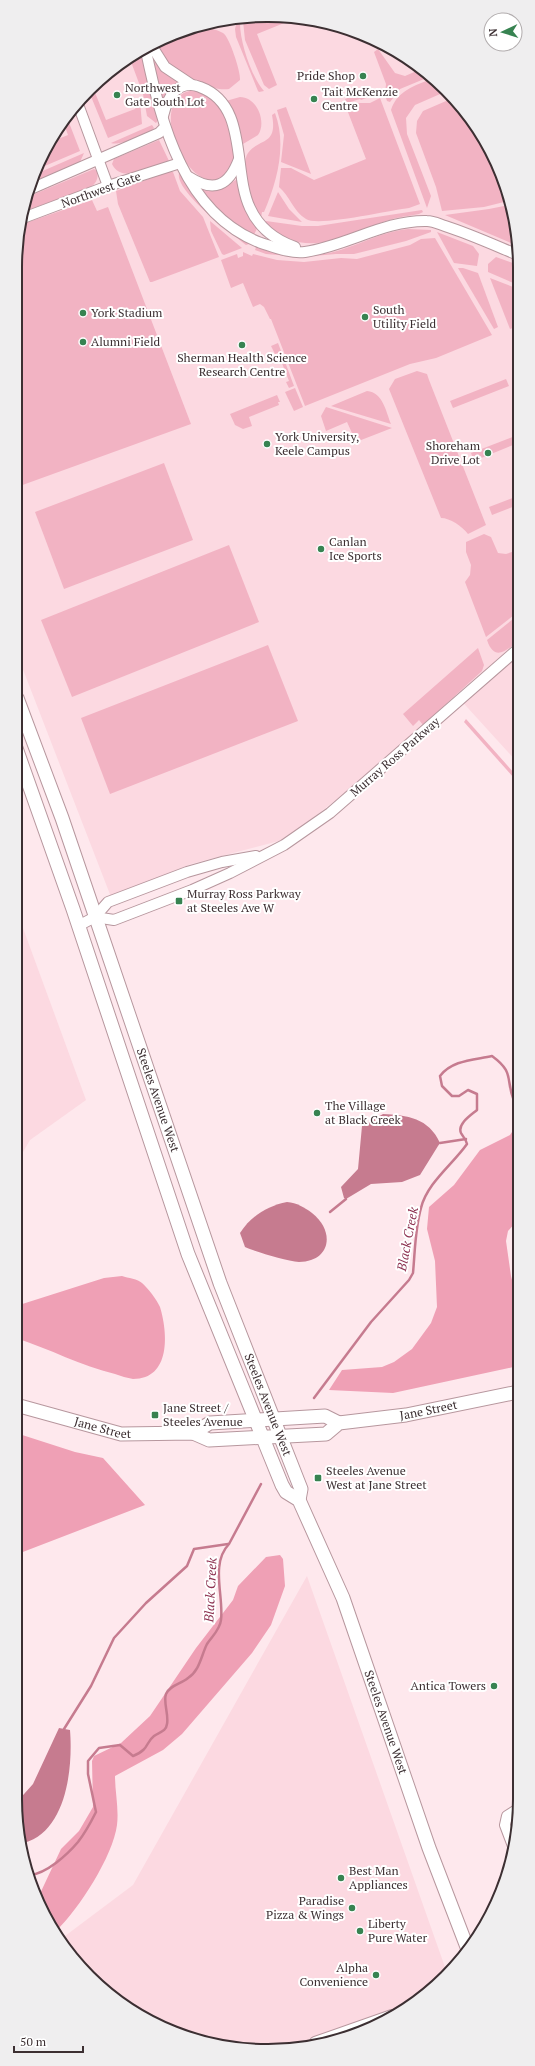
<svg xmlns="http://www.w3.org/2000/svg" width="535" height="2066" viewBox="0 0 535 2066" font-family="'PT Serif',serif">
  <rect width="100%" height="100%" fill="#fee8ed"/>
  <!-- built -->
  <g fill="#fcd9e1">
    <path d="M301 17 379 41 446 89 494 156 518 235V763L457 696 346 792 304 825 279 841 191 864 111 897 17 654V234L49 141 114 67 202 24Z"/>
    <path d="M16 909 86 1100 30 1140 16 1164Z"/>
    <path d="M307 1576 446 1970 421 1999 348 2038 251 2050 156 2025 78 1965 61 1939 133 1885Z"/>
  </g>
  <!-- green -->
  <g fill="#f2b3c3">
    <path d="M299 17 257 34 277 85 269 89 264 85 245 40 243 21Z"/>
    <path d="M237 21 240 23C240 42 251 76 264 91L259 92 258 91 236 37 235 29Z"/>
    <path d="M203 24C209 29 216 29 223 33 229 36 241 72 240 80L229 89C213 92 178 75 166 63 162 58 160 51 157 46Z"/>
    <path d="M378 49 395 73 405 76 419 70 429 77 400 89 390 102 387 101 385 95 386 84 374 52Z"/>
    <path d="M143 53 159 119 156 123 147 116 143 94 130 59Z"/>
    <path d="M151 54 180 82 162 102Z"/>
    <path d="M432 79 447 91 415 105 406 118 407 134 431 196 427 208 391 110C397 91 415 85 432 79Z"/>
    <path d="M94 90 106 120 135 109 140 101 142 124 108 138 90 94Z"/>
    <path d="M196 90C203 93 211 97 217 103 231 119 244 163 223 177 188 200 141 93 196 90Z"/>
    <path d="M367 90 368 93 375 90 377 94 361 100 360 99 347 103 345 99Z"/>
    <path d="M240 97C257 97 267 122 258 135L243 144 238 125 226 101Z"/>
    <path d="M380 98 420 204 409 208C391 210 318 227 306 219 293 211 290 196 279 187L281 168H291L314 180 366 159 346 107 357 103H370Z"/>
    <path d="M453 98 494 156 508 201 484 207 442 211 436 187 416 133 417 121 423 111Z"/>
    <path d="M286 107 311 174 281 162 284 135 277 110Z"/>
    <path d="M275 113C287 145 277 182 264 212H262L261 218C252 206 239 166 248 153 259 138 278 146 272 115Z"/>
    <path d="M68 120 80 151 40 168 48 143 68 135 64 124Z"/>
    <path d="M152 125 154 128C149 135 120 146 111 143Z"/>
    <path d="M159 140 169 161C153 166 122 185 112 164L114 159Z"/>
    <path d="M84 153 80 162 35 181 38 173Z"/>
    <path d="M94 169 97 171C99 178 96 184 89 188L25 211 30 196Z"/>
    <path d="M170 171 173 172 180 191 203 217 219 257 152 282H150L118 204 116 191Z"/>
    <path d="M179 173 196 196 250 242 249 244 246 245C232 233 175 192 179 173Z"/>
    <path d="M239 178 258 226 254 235 226 217 203 192V190L223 188Z"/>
    <path d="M278 192 289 209 302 222 268 216Z"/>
    <path d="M92 200 97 211 108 207 191 424 17 487V234L20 225Z"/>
    <path d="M509 205 518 235V246L445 215 489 209Z"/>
    <path d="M422 210 423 212 419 214C408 216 397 217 386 221 343 236 304 262 265 222L266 221 302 226H318Z"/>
    <path d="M210 221 242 248 224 255 222 254 211 231Z"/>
    <path d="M408 229 431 230V232L406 241 354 254H336L302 257 266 254 255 250 257 245C273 248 291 254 308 255 340 257 375 232 408 229Z"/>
    <path d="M437 232 473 246 479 254 477 266 454 263Z"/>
    <path d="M435 238 492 335 436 358 410 364 305 406 271 319H270L264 307 260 304 253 307 243 283 231 288 221 260 237 254 238 258 243 256V252L252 256 253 254 277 260 304 262 341 258 357 259 410 245 421 239Z"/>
    <path d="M496 257 518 265V285L488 272V264Z"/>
    <path d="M458 268H463L478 273 498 327 494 329Z"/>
    <path d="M490 278 518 289V326L510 329Z"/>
    <path d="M278 343 294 386 289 388 286 382 289 381 278 353 275 354 271 346Z"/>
    <path d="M417 371 427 374 429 380 486 525 468 534C462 526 450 518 441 518L389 389 395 379Z"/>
    <path d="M506 379 509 386 453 408 450 401Z"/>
    <path d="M295 388 303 407 294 411 285 392Z"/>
    <path d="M367 391C383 392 386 412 391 424L331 406Z"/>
    <path d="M277 395 280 402H278L279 405 249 417 252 426 243 429 235 425 230 414Z"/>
    <path d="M326 407 392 428 356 442 347 422 326 431 321 416Z"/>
    <path d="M518 435V443L474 461 471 453Z"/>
    <path d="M164 463 193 540 64 589 35 512Z"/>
    <path d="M518 496V505L492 515 489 507Z"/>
    <path d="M484 534 491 537 498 553 506 554 518 550V612L486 637 465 582 470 575 471 565 466 552V542Z"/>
    <path d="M229 545 259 622 72 697 41 620Z"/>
    <path d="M518 615V641C505 652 494 661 487 640Z"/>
    <path d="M268 645 298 721 110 794 81 718Z"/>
    <path d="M478 648 484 665 482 671 423 725 419 720 413 726 403 714Z"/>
    <path d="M466 719 515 774 516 778H514L464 722Z"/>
  </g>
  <!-- forest -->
  <g fill="#efa0b5">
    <path d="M518 1123V1220L508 1231 506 1241 511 1276 518 1303V1366L393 1393 329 1390 342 1370 382 1367 394 1362 412 1349 431 1323 437 1307 435 1261 427 1229 429 1207 454 1185 480 1150 510 1135Z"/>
    <path d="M122 1276C128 1278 138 1279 142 1283 148 1288 157 1300 160 1307 168 1333 171 1379 133 1379 127 1378 121 1376 115 1374 81 1366 50 1349 16 1338V1306L104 1278Z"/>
    <path d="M16 1433 75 1452 103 1458 145 1505 15 1555Z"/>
    <path d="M280 1555 283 1559 285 1586 271 1625 252 1653 182 1734 163 1750 115 1776C115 1792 119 1809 117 1825 113 1856 79 1909 56 1931L37 1900 61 1849 79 1831 93 1807 92 1761 94 1756 121 1743 150 1716 196 1648 233 1600 238 1586 266 1557Z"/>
  </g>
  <!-- water -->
  <g fill="#c67b8f">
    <path d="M383 1114C407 1115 429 1118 440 1143L438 1146 420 1175 402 1182 371 1184 346 1199 344 1198 341 1187 358 1169 362 1126Z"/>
    <path d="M287 1202C297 1203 304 1207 312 1213 336 1232 330 1262 299 1262 286 1261 256 1252 245 1247L240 1233C251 1216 267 1206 287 1202Z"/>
    <path d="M59 1728 70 1730C73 1767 67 1831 24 1843L16 1803 33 1784Z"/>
  </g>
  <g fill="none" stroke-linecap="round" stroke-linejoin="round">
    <!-- stream -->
    <g stroke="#c67b8f" stroke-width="2.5">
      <path d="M440 1143 466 1139"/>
      <path d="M330 1212 346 1199"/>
      <path d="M314 1398 371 1322 409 1280 413 1273C415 1252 415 1229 421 1208 427 1183 453 1164 467 1144 466 1139 463 1137 461 1133 457 1124 471 1115 477 1110V1094L468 1090 459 1096H452L442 1086 440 1076C452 1060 474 1060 492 1056 515 1073 505 1078 514 1101H518"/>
      <path d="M64 1729 91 1686 114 1638 146 1603 187 1566 194 1549 228 1544"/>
      <path d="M30 1875C47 1873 67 1855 78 1842 85 1833 91 1822 96 1812L88 1774V1761L99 1748 120 1745 133 1756C150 1749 145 1743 154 1736 159 1732 166 1732 167 1724 169 1715 163 1702 166 1694 170 1685 181 1684 188 1678 200 1670 201 1656 207 1644 212 1636 220 1630 221 1620 224 1596 210 1564 229 1544L261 1484"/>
    </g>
    <defs>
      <g id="minor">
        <path d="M153 48 165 67 192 85"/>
        <path d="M146 51C161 123 184 214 261 243 274 247 291 254 305 252 347 246 384 220 427 221 433 221 439 224 445 226 470 234 494 245 518 255"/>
        <path d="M79 107 108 186"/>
        <path d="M163 116C165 108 168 98 174 92 181 85 191 83 200 87 249 105 232 170 250 208 259 228 275 240 295 247"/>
        <path d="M189 177C214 193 229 186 239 159"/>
        <path d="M33 188 159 133 165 127"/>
        <path d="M23 218 108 186 180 163"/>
        <path d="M95 917 114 920 192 890 230 873 284 845 330 813 518 649"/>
        <path d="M78 926 95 917 108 902 187 872 222 862 256 856"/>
        <path d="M513 1846 505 1825 507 1816 518 1809"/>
        <path d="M315 2042 392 2015"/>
      </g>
      <g id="major">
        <path id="s1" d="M17 698 62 818 220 1283 301 1489 299 1500"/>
        <path id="s2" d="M16 748 73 909 188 1254 282 1485 286 1492 299 1500 343 1598 429 1848 467 1947"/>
        <path id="s3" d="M16 1405 121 1434 193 1433 209 1440 326 1434 339 1423 406 1415 518 1392"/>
        <path d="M193 1433 210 1423 325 1416 339 1423"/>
      </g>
    </defs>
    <!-- minor casing -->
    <use href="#minor" stroke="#b7979e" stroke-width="12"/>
    <!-- major casing -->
    <use href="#major" stroke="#b7979e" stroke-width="15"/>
    <!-- minor -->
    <use href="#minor" stroke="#fff" stroke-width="10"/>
    <!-- major -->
    <use href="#major" stroke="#fff" stroke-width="13"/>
  </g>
  <!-- markers -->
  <g fill="#378351" stroke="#fff" stroke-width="1.5">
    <circle cx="363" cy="76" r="4"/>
    <circle cx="117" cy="95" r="4"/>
    <circle cx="314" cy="99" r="4"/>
    <circle cx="83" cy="313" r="4"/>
    <circle cx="365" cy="317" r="4"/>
    <circle cx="83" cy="342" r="4"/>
    <circle cx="242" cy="345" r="4"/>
    <circle cx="267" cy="444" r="4"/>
    <circle cx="488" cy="453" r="4"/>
    <circle cx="321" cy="549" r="4"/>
    <rect x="175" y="897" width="8" height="8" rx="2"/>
    <circle cx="317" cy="1113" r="4"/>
    <rect x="151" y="1411" width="8" height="8" rx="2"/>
    <rect x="314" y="1474" width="8" height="8" rx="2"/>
    <circle cx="494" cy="1686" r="4"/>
    <circle cx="341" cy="1878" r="4"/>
    <circle cx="352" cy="1908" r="4"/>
    <circle cx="360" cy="1931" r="4"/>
    <circle cx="376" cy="1975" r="4"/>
  </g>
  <g text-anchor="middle" stroke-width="4" stroke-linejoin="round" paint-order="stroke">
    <!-- poi labels -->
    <g font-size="12" fill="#3c2f32" stroke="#fff" text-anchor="start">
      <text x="355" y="80" text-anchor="end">Pride Shop</text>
      <text x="125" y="92">Northwest<tspan x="125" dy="14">Gate South Lot</tspan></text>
      <text x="322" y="96">Tait McKenzie<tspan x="322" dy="14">Centre</tspan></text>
      <text x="373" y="314">South<tspan x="373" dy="14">Utility Field</tspan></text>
      <text x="91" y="317">York Stadium</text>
      <text x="91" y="346">Alumni Field</text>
      <text x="242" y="362" text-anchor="middle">Sherman Health Science<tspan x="242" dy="14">Research Centre</tspan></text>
      <text x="275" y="441">York University,<tspan x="275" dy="14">Keele Campus</tspan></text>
      <text x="480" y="450" text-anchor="end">Shoreham<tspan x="480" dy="14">Drive Lot</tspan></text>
      <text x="329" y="546">Canlan<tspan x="329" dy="14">Ice Sports</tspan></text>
      <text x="187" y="898">Murray Ross Parkway<tspan x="187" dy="14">at Steeles Ave W</tspan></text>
      <text x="325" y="1110">The Village<tspan x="325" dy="14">at Black Creek</tspan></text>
      <text x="163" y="1412">Jane Street /<tspan x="163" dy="14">Steeles Avenue</tspan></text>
      <text x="326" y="1475">Steeles Avenue<tspan x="326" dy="14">West at Jane Street</tspan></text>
      <text x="486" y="1690" text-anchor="end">Antica Towers</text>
      <text x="349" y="1875">Best Man<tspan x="349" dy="14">Appliances</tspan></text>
      <text x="344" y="1905" text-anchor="end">Paradise<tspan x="344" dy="14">Pizza &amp; Wings</tspan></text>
      <text x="368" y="1928">Liberty<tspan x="368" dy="14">Pure Water</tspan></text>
      <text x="368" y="1972" text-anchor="end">Alpha<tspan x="368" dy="14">Convenience</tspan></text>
    </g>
    <!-- street labels -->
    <g font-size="12" fill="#3c2f32" stroke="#fff">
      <text transform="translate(101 190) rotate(-20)" y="4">Northwest Gate</text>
      <text transform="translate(395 757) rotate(-41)" y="4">Murray Ross Parkway</text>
      <text dy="4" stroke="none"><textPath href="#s1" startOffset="426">Steeles Avenue West</textPath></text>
      <text dy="4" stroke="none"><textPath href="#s1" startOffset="750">Steeles Avenue West</textPath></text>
      <text dy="4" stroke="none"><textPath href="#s3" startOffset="423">Jane Street</textPath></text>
      <text dy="4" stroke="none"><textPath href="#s3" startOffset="90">Jane Street</textPath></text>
      <text dy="4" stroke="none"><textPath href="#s2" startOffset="1046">Steeles Avenue West</textPath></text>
    </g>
    <!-- water labels -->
    <g font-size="13" font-style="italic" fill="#8d3251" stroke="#fff">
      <text transform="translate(407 1239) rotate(-79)" y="5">Black Creek</text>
      <text transform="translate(210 1590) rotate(-87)" y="5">Black Creek</text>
    </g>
  </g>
  <!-- crop -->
  <path d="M0 0H535V2066H0ZM267 22H268A245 245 0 0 1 513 267V1799A245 245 0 0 1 268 2044H267A245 245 0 0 1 22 1799V267A245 245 0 0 1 267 22Z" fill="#efeeef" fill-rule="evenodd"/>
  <path fill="none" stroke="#3c2f32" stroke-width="2" d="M267 22H268A245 245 0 0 1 513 267V1799A245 245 0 0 1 268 2044H267A245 245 0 0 1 22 1799V267A245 245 0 0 1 267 22Z"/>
  <!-- north arrow -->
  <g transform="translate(503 32) rotate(266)"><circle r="19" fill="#ffffff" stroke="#b1acad"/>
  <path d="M0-3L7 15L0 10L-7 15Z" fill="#378351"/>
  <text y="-6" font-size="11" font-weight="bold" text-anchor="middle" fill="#3c2f32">N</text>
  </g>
  <!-- scale -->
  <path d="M14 2046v6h69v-6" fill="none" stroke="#3c2f32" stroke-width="2"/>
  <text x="20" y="2046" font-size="12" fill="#3c2f32" stroke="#ffffff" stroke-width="3" paint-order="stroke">50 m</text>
</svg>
